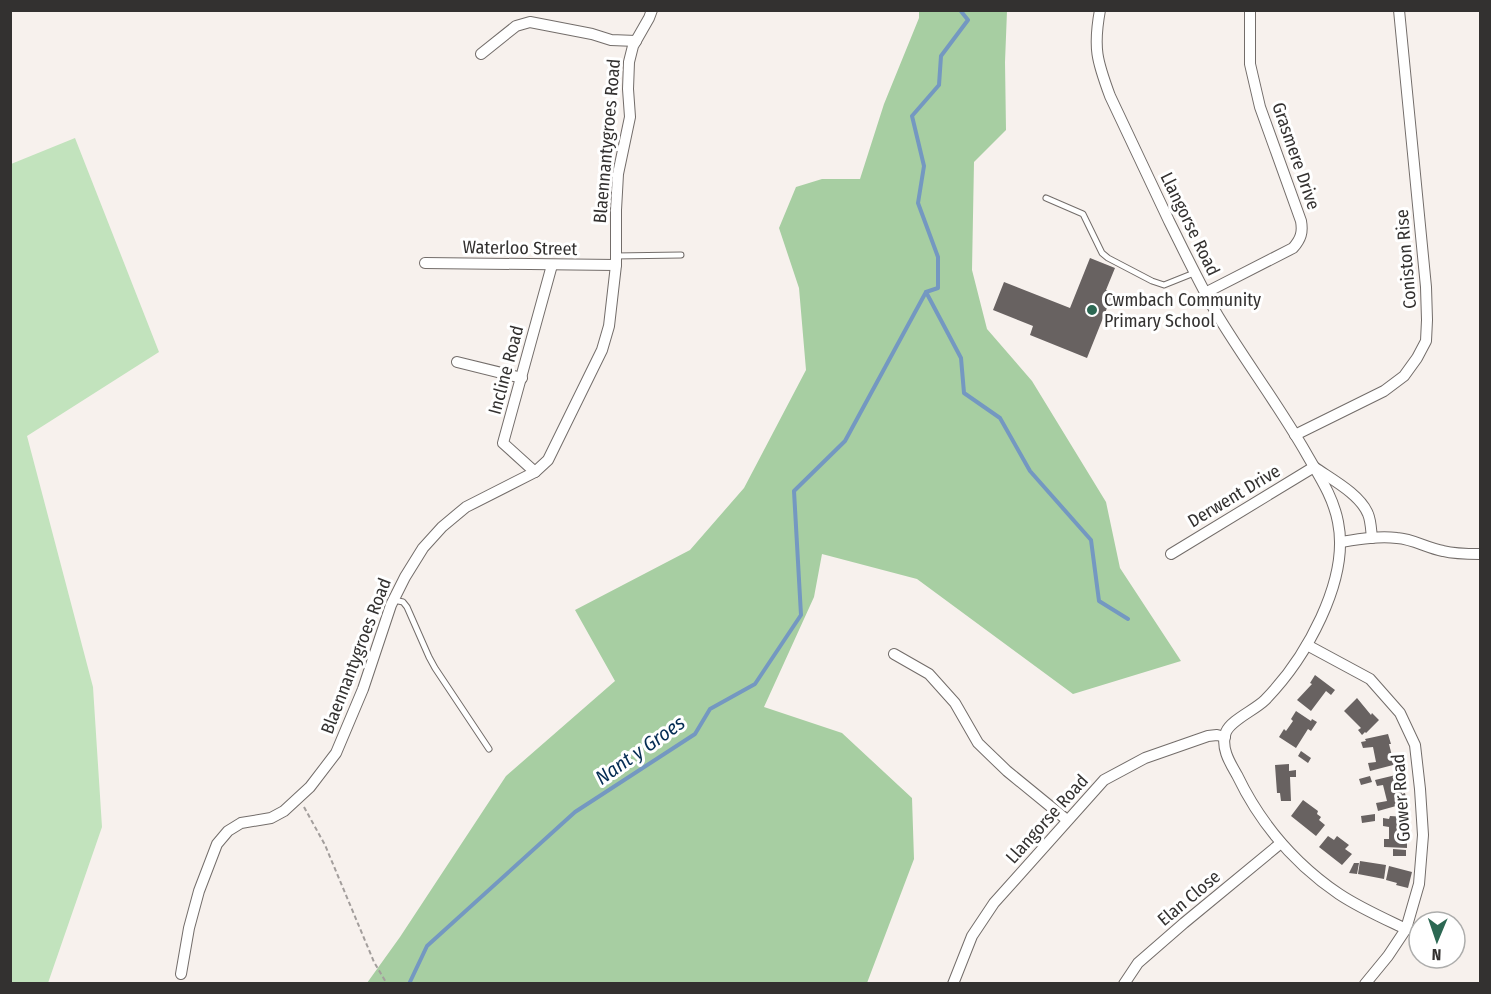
<svg xmlns="http://www.w3.org/2000/svg" width="1491" height="994" viewBox="0 0 1491 994" font-family="'Fira Sans Condensed',sans-serif">
  <rect width="100%" height="100%" fill="#f7f1ed"/>
  <!-- green -->
  <path fill="#c2e3bd" d="M75 138 159 352 27 436 93 687 102 827 48 983H11V164Z"/>
  <!-- forest -->
  <path fill="#a7cea2" d="M919 11H1007L1005 62 1006 130 974 162 972 270 987 329 1032 381 1106 502 1120 568 1181 661 1073 694 917 579 822 554 814 597 764 707 842 733 912 798 914 859 867 983H367L400 937 506 776 615 681 575 610 690 550 744 488 806 370 799 288 779 228 796 187 822 179H860L884 104 919 18Z"/>
  <g fill="none" stroke-linecap="round" stroke-linejoin="round">
    <!-- stream -->
    <g stroke="#7498c1" stroke-width="4">
      <path d="M960 10 968 20 941 56 939 85 912 116 924 166 918 203 938 257V288L926 292 961 358 964 393 1000 418 1030 471 1091 540 1099 601 1128 619"/>
      <path d="M409 984 427 946 575 812 695 734 710 709 755 684 801 615 794 491 845 441 926 292"/>
    </g>
  </g>
  <!-- building -->
  <g fill="#686261">
    <path d="M1090 258 1115 268 1106 290 1113 293 1087 358 1030 335 1033 326 993 310 1004 282 1070 308Z"/>
    <path d="M1315 675 1335 690 1331 695 1326 691 1311 711 1297 700 1312 684 1310 683Z"/>
    <path d="M1357 698 1371 715 1372 713 1379 720 1366 733 1365 732 1362 735 1358 730 1361 728 1344 711Z"/>
    <path d="M1296 711 1311 721 1312 719 1317 722 1311 731 1308 729 1296 748 1279 737 1284 729 1286 731 1293 721 1291 719Z"/>
    <path d="M1388 734 1391 744H1389L1392 756 1395 755 1397 764 1370 771 1368 763 1376 762 1373 747 1363 748 1361 742 1366 741 1365 739Z"/>
    <path d="M1301 751 1311 758 1308 763 1298 756Z"/>
    <path d="M1289 764V771L1296 770V777H1290L1291 801H1281L1280 793H1277L1275 765Z"/>
    <path d="M1400 774 1401 782H1399L1402 794 1405 793 1407 803 1378 811 1376 803 1387 801 1383 785 1377 786 1375 780Z"/>
    <path d="M1370 776 1372 782 1361 785 1359 779Z"/>
    <path d="M1303 800 1318 811 1317 814 1321 817 1319 820 1325 825 1316 836 1291 816Z"/>
    <path d="M1375 814V821L1362 823 1361 816Z"/>
    <path d="M1390 816 1408 817V826H1405V838H1407V848L1384 847V839H1389V827L1383 826V818L1389 819Z"/>
    <path d="M1328 836 1334 840 1337 836 1349 845 1345 849 1352 854 1342 865 1319 847Z"/>
    <path d="M1393 849 1406 850V856H1393Z"/>
    <path d="M1360 861 1386 865 1384 879 1358 874Z"/>
    <path d="M1354 863H1359L1357 874 1349 873Z"/>
    <path d="M1389 866 1412 872 1408 888 1396 885 1397 883 1386 880Z"/>
  </g>
  <g fill="none" stroke-linecap="round" stroke-linejoin="round">
    <defs>
      <g id="lane">
        <path d="M1046 198 1083 214 1102 253 1108 258 1152 281 1164 285 1194 273"/>
        <path d="M615 256 681 255"/>
        <path d="M394 600 403 602 407 607 429 657 435 668 489 749"/>
      </g>
      <g id="street">
        <path d="M1100 10C1093 48 1097 61 1110 96 1130 138 1149 179 1169 221 1185 253 1200 285 1218 316 1246 362 1279 406 1306 453 1319 476 1333 496 1338 522 1350 581 1305 659 1265 700 1255 710 1231 720 1226 732 1220 747 1230 763 1237 775 1260 823 1295 864 1339 894 1360 908 1383 918 1406 929"/>
        <path d="M481 54 516 26 530 22 592 34 611 40 636 41"/>
        <path d="M425 263 616 265"/>
        <path d="M1205 293 1293 248C1301 239 1303 232 1301 221L1260 107 1250 64V10"/>
        <path d="M457 362 522 378"/>
        <path d="M1295 435 1384 391 1404 376 1417 358 1426 341 1427 320 1426 287 1399 10"/>
        <path d="M535 472 503 443 552 265"/>
        <path d="M1341 542C1360 539 1378 536 1397 538 1413 539 1427 548 1443 551 1455 554 1468 554 1480 554"/>
        <path d="M1171 554 1314 467C1331 479 1360 494 1368 514 1371 521 1371 530 1372 538"/>
        <path d="M1307 645 1370 679 1400 713 1415 745 1420 789 1423 835 1419 884 1406 929 1388 956 1365 984"/>
        <path d="M894 654 929 674 955 703 978 743 1007 771 1067 820"/>
        <path d="M181 974 189 928 199 891 217 844 228 831 241 823 271 818 284 811 310 787 336 753 363 689 391 605 405 577 423 548 442 527 466 507 535 472 548 460 602 350 609 326 616 265V210L618 174 630 117 628 89 629 62 633 46 649 18 652 10"/>
        <path d="M953 984 972 936 994 903 1104 780 1145 758 1208 736 1217 735 1225 737"/>
        <path d="M1124 984 1138 963 1184 923 1281 843"/>
      </g>
    </defs>
    <!-- lane casing -->
    <use href="#lane" stroke="#736d6a" stroke-width="7"/>
    <!-- street casing -->
    <use href="#street" stroke="#736d6a" stroke-width="12"/>
    <!-- path -->
    <path stroke="#a39e9c" stroke-width="2" stroke-dasharray="4.5 3" stroke-linecap="butt" d="M304 807 325 845 374 962 387 984"/>
    <!-- lane -->
    <use href="#lane" stroke="#fff" stroke-width="5"/>
    <!-- street -->
    <use href="#street" stroke="#fff" stroke-width="10"/>
  </g>
  <!-- markers -->
  <circle fill="#2c6853" stroke="#fff" stroke-width="2" cx="1092" cy="310" r="6"/>
  <g text-anchor="middle" stroke-width="6" stroke-linejoin="round" paint-order="stroke">
    <!-- street labels -->
    <g font-size="18" fill="#333130" stroke="#fff">
      <text transform="translate(607 141) rotate(-85)" y="6">Blaennantygroes Road</text>
      <text transform="translate(1296 156) rotate(71)" y="6">Grasmere Drive</text>
      <text transform="translate(1190 224) rotate(64)" y="6">Llangorse Road</text>
      <text transform="translate(520 248) rotate(1)" y="6">Waterloo Street</text>
      <text transform="translate(1406 259) rotate(-95)" y="6">Coniston Rise</text>
      <text transform="translate(506 370) rotate(-75)" y="6">Incline Road</text>
      <text transform="translate(1234 496) rotate(-31)" y="6">Derwent Drive</text>
      <text transform="translate(356 656) rotate(-69)" y="6">Blaennantygroes Road</text>
      <text transform="translate(1401 798) rotate(-94)" y="6">Gower Road</text>
      <text transform="translate(1047 819) rotate(-48)" y="6">Llangorse Road</text>
      <text transform="translate(1189 898) rotate(-40)" y="6">Elan Close</text>
    </g>
    <!-- poi labels -->
    <g font-size="18" fill="#333130" stroke="#fff" text-anchor="start">
      <text x="1104" y="306">Cwmbach Community<tspan x="1104" dy="21">Primary School</tspan></text>
    </g>
    <!-- water labels -->
    <g font-size="20" font-style="italic" fill="#042c53" stroke="#fff">
      <text transform="translate(640 750) rotate(-35)" y="7">Nant y Groes</text>
    </g>
  </g>
  <!-- border -->
  <rect width="1491" height="994" fill="none" stroke="#333130" stroke-width="24"/>
  <!-- north arrow -->
  <g transform="translate(1437 940) rotate(182)"><circle r="28" fill="#ffffff" stroke="#adadac" stroke-width="1.5"/>
  <path d="M0-4.5L10 22L0 15L-10 22Z" fill="#2c6853"/>
  <text y="-9" font-size="16" font-weight="bold" text-anchor="middle" fill="#333130">N</text>
  </g>
</svg>
